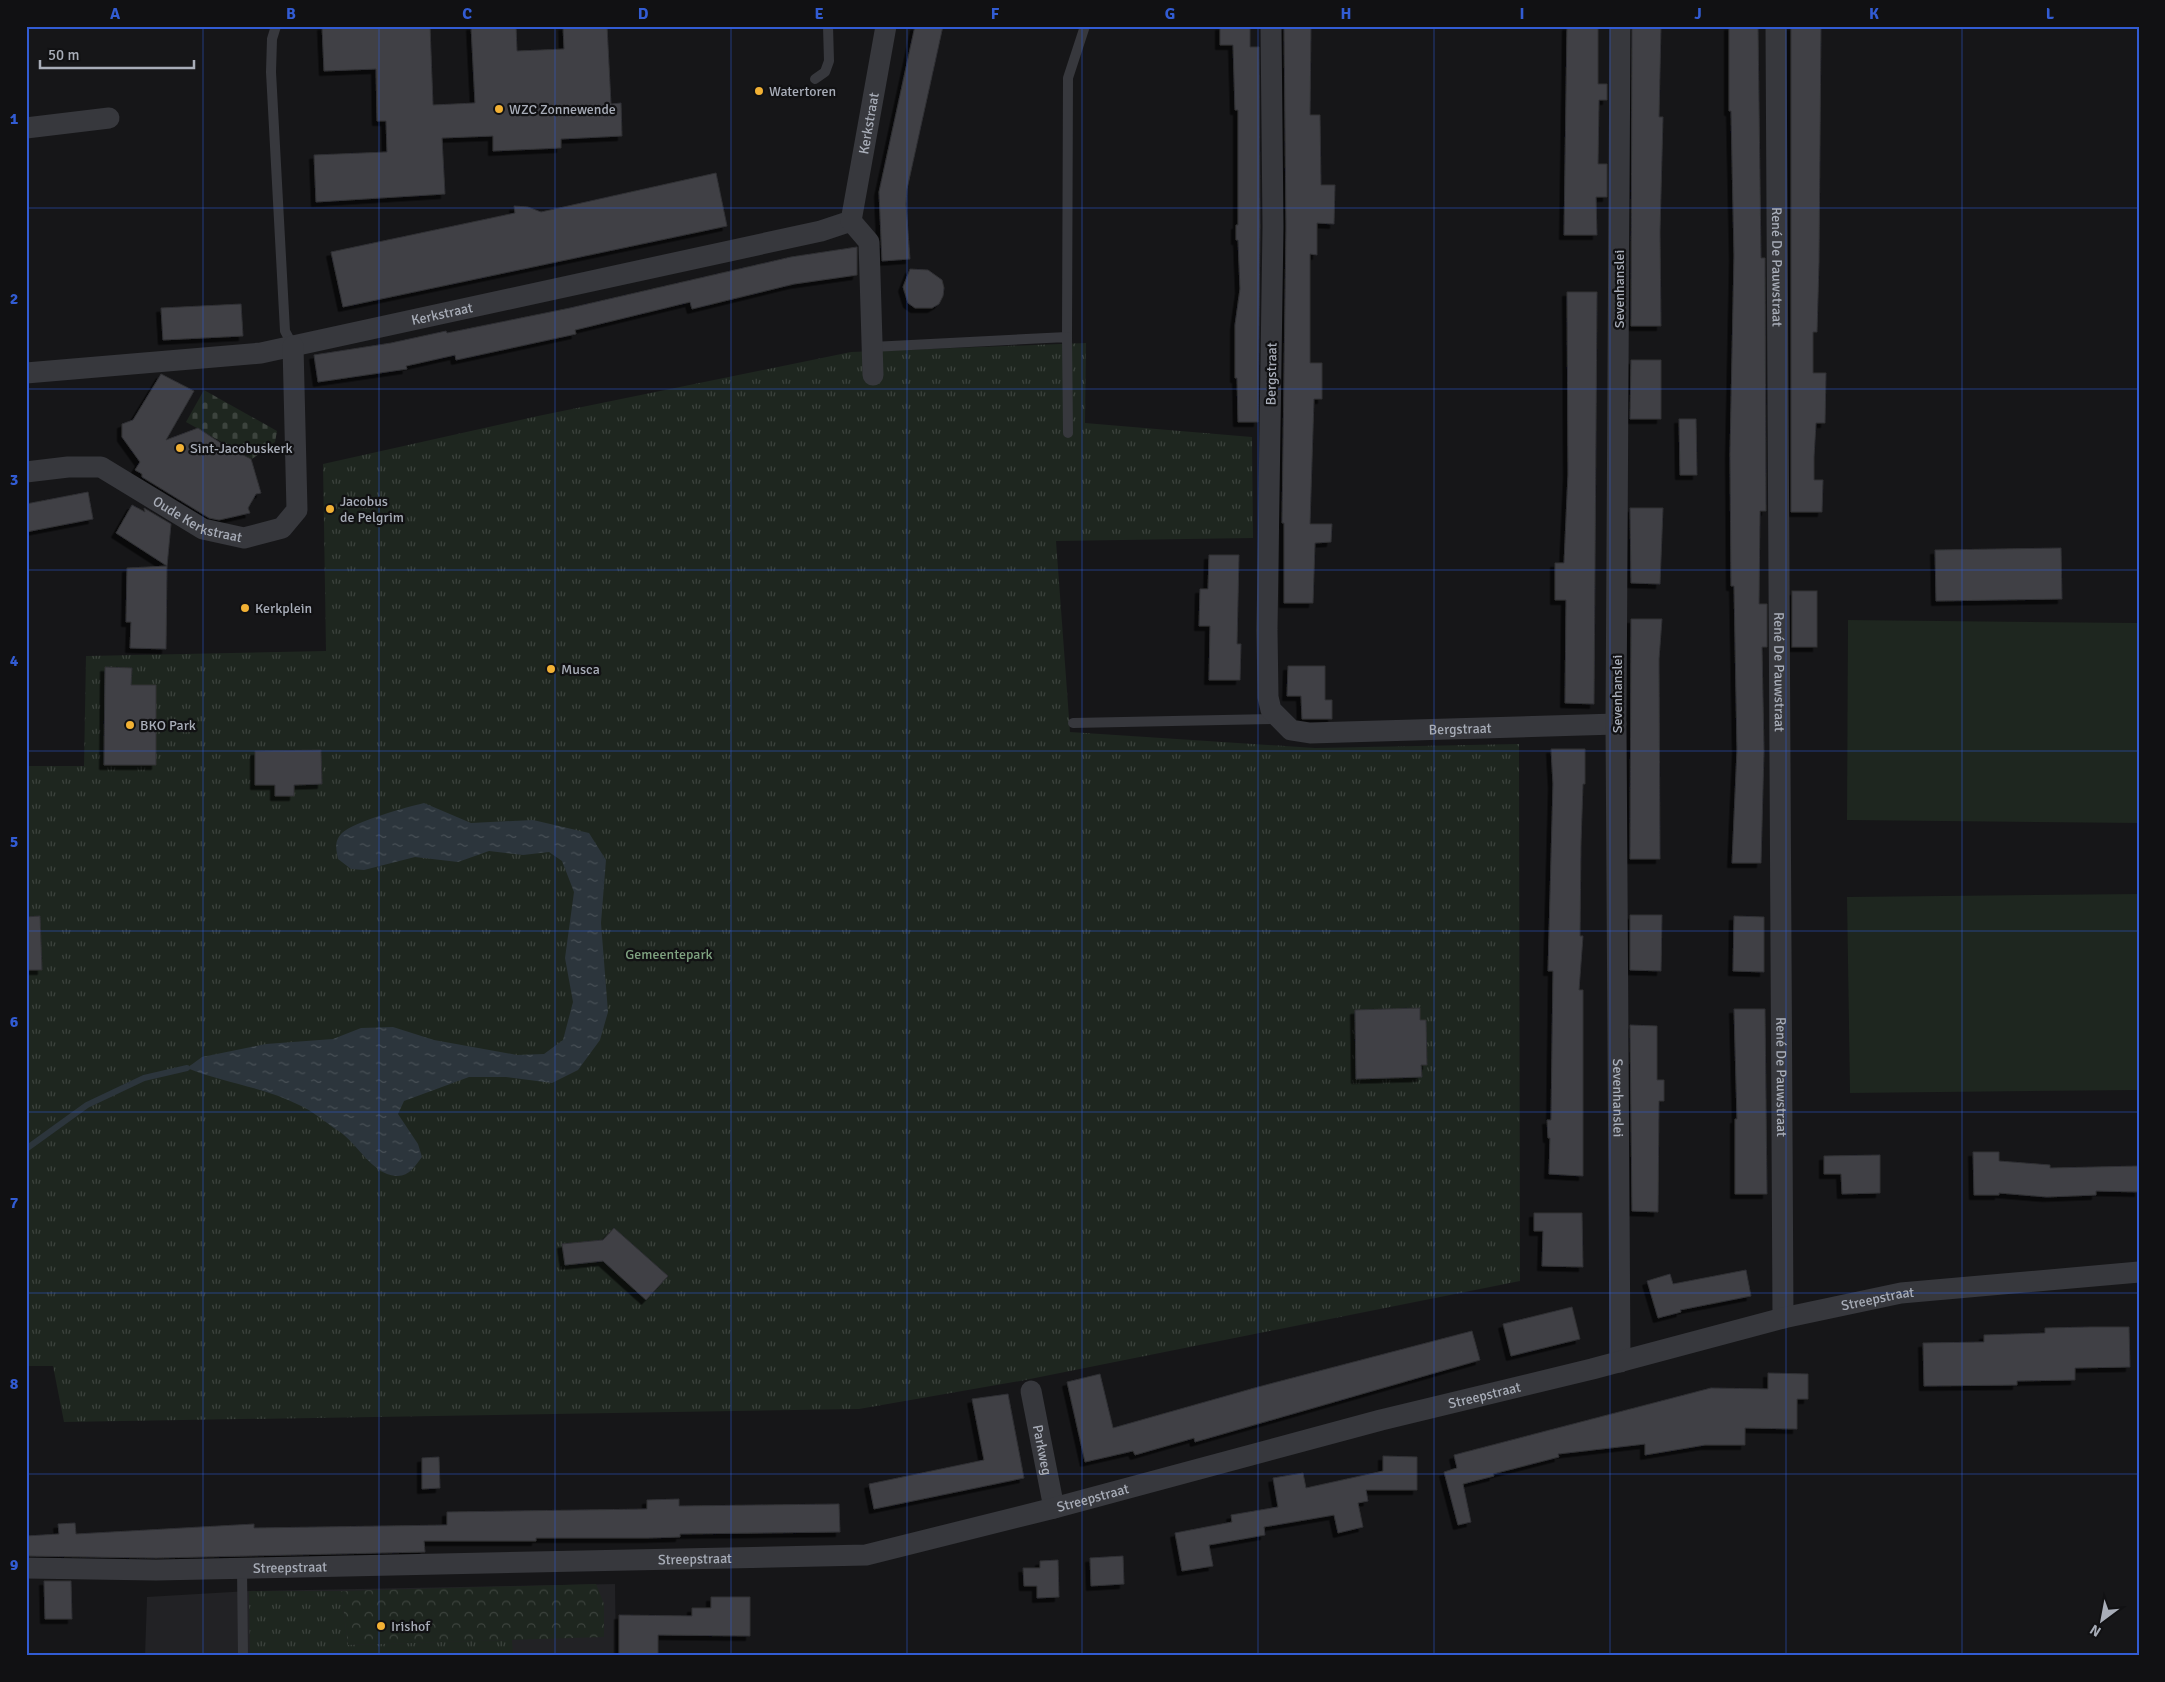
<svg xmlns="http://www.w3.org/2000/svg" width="2165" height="1682" viewBox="0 0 2165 1682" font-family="Signika,sans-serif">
  <defs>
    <pattern id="forest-crowns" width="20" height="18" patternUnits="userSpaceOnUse" patternTransform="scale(1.25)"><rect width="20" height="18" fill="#1e261f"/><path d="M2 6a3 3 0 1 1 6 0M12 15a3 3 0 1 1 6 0" fill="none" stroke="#3c433d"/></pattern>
    <pattern id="cemetery-stones" width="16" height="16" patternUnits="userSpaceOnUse" patternTransform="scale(1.25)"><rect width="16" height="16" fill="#1e261f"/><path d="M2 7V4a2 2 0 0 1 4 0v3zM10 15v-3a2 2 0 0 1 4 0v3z" fill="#3c433d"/></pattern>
    <pattern id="park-tufts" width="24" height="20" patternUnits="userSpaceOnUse" patternTransform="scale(1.25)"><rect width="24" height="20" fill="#1e261f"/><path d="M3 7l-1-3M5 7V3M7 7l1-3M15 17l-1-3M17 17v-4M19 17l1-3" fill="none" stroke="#3c433d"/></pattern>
    <pattern id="water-ripples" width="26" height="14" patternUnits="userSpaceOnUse" patternTransform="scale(1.25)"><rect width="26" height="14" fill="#2c353c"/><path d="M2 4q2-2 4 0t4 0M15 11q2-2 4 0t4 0" fill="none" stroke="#485056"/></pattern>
    <filter id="shadow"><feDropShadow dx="-4.5" dy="4.5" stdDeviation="0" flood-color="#0009"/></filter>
  </defs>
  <rect width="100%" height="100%" fill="#161618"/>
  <!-- built -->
  <path fill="#222225" d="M615 1584 616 1656H145L147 1597 249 1591Z"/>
  <!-- grass -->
  <g fill="#1e261f">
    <path d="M1848 620 2139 623V823L1847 820Z"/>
    <path d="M2139 894V1090L1850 1093 1847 897Z"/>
  </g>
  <!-- forest -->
  <path fill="url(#forest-crowns)" d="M596 1584 604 1604V1637L348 1645 341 1591Z"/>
  <!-- cemetery -->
  <path fill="url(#cemetery-stones)" d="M204 390 277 431 275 442 252 459 186 422Z"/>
  <!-- park -->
  <g fill="url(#park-tufts)">
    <path d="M1086 343 1085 423 1252 437 1253 538 1056 541 1070 732 1315 748 1519 744 1520 1281 1020 1381 859 1409 64 1422 53 1366H26V766H84L86 656 326 651 323 464 538 416 851 352Z"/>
    <path d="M249 1591H341L348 1645 512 1640 513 1656H250Z"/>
  </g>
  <!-- water -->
  <path fill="url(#water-ripples)" d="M424 803 471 823 533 820 589 833 606 860 601 923 608 1012 600 1040 578 1070 552 1083 506 1077H469L404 1101 398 1114 418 1144 422 1157C415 1166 409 1177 396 1176 371 1174 357 1142 337 1130 325 1122 313 1111 299 1105 264 1087 223 1083 187 1068L202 1057 266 1044 333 1039 361 1028 393 1027 434 1040 517 1055 544 1054 563 1040 573 1002 565 958 574 892 562 861 549 852 523 855 489 851 458 862 415 857 364 870 351 869 338 859C336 849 334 841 342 833 353 822 407 807 424 803Z"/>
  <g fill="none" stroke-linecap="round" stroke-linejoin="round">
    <!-- stream -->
    <path stroke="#2c353c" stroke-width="6" d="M26 1149 87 1105 144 1078 187 1068"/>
  </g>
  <!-- building -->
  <g fill="#404145" stroke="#303034" filter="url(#shadow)">
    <path d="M322 26H430L433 105 475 103 471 26H516L517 51 564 49 563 26H607L611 104 621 103 622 136 561 139V148L493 151V136L442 138 445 194 316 202 314 155 387 152 386 121H377L376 69 324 71Z"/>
    <path d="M915 26H943L907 189 906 204 910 259 882 261 879 192Z"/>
    <path d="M1220 26H1250V47H1259L1260 227 1258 422H1238L1237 378H1235V325L1240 289 1238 240H1236V225H1238V110H1235L1233 45H1220Z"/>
    <path d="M1284 26H1311L1310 115H1320L1321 185H1335L1334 224 1317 223V255L1310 254V363H1322V399H1314L1310 524H1332L1331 542 1315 543 1313 603H1284V523H1282L1286 227Z"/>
    <path d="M1567 26H1598V84H1607V100H1599L1598 164H1607V197H1596L1597 235H1564Z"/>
    <path d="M1632 26H1661L1659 117H1663L1660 231 1661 326H1631Z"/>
    <path d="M1729 26H1758L1761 258H1765L1766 511H1760L1759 604H1767V647H1762L1764 751 1761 863H1732L1737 750 1734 586H1731L1730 454 1734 256 1731 111H1729Z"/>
    <path d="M1791 26H1821L1819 262 1817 332H1813V373H1826L1825 423H1816L1814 457V480H1823L1822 512H1791Z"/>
    <path d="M716 173 727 226 343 307 331 252 515 213 514 206 528 207 541 212Z"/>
    <path d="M857 247V275L794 284 692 309 690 302 575 330 576 334 456 360 455 355 406 366 407 369 318 382 314 355 391 343 446 331 447 333 570 308 791 257Z"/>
    <path d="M910 269 928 270 942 280 944 288 943 296 939 304 932 308H915L908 303 903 287Z"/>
    <path d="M1567 292H1597L1594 704 1565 703 1566 600H1555V563H1564L1568 474Z"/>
    <path d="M241 304 243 336 163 340 161 308Z"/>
    <path d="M1631 360H1661V419H1630Z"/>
    <path d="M161 374 194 391 166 440 198 428 225 446 251 459 261 493 256 494 248 508 250 513 219 520 209 518 142 477V474L135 470 140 462 122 437V424L133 420Z"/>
    <path d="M1679 419H1696L1697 475H1680Z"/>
    <path d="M88 492 93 519 26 532V504Z"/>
    <path d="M132 505 145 512 144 508 171 524 167 566 116 533Z"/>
    <path d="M1630 508H1663L1660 584 1631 583Z"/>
    <path d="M2061 548 2062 599 1936 601 1935 550Z"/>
    <path d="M1209 555H1239L1237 644H1241L1240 680H1209L1210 626H1199L1200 589H1208Z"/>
    <path d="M167 566 166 649 130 648 131 622H126L127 568Z"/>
    <rect x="1792" y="591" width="25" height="56"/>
    <path d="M1631 619H1662L1659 659 1660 859H1630Z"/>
    <path d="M1288 666H1325V700H1332V719H1302L1301 696H1287Z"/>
    <path d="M105 667 132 668 131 685H156V765H104Z"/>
    <path d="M1551 749H1585V784H1583L1581 843 1580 936H1583L1579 990H1583V1176L1549 1174 1550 1138H1548L1547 1120H1551L1553 971H1548L1553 784Z"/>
    <path d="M321 750 322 784 294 785V796H275V785H255V751Z"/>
    <path d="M1630 915H1662L1661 971 1630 970Z"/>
    <path d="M40 916 42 970H26V917Z"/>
    <path d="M1734 916 1764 917V972L1733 971Z"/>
    <path d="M1420 1008V1020H1426L1427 1065H1421L1422 1077 1356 1079 1355 1010Z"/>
    <path d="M1734 1009H1765L1767 1194H1735V1119H1737Z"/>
    <path d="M1630 1025 1657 1026V1080H1664V1101H1659L1658 1212 1632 1211Z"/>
    <path d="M1973 1152H1999V1161L2050 1165V1168L2139 1166V1192L2096 1191V1195L2047 1197 1999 1193V1195H1974Z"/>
    <path d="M1880 1155V1193L1842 1194 1841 1174H1824V1156Z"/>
    <path d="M1534 1213H1582L1583 1267 1542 1266 1543 1231H1534Z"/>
    <path d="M614 1228 668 1276 646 1300 603 1261 565 1265 562 1244 603 1240Z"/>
    <path d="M1746 1270 1751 1296 1680 1310 1681 1312 1658 1318 1647 1281 1670 1274 1673 1284Z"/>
    <path d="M1572 1307 1580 1339 1511 1356 1503 1324Z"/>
    <path d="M2090 1327H2129L2130 1367 2075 1368V1380L2017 1381V1385L1924 1386 1923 1343 1984 1342V1335L2045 1333V1328Z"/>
    <path d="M1472 1331 1480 1360 1195 1442 1194 1438 1135 1455 1133 1451 1085 1462 1067 1382 1100 1374 1113 1428 1258 1387Z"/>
    <path d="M1768 1373 1808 1374V1399H1797V1429L1745 1428V1445H1705L1645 1455V1444L1558 1454 1559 1457 1493 1474 1494 1476 1463 1484 1471 1522 1458 1525 1444 1472 1457 1468 1454 1455 1711 1388 1768 1389Z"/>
    <path d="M1008 1394 1024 1478 874 1509 869 1484 984 1460 972 1399Z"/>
    <path d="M1383 1456 1417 1457V1490H1366L1368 1501 1358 1503 1363 1527 1338 1533 1334 1515 1264 1527 1265 1535 1209 1545 1213 1566 1182 1571 1175 1533 1232 1522 1231 1515 1278 1507 1273 1478 1303 1473 1306 1488 1383 1471Z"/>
    <path d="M439 1457 440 1488 422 1489V1458Z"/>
    <path d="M679 1499V1506L839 1504 840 1532 680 1534V1537L648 1538H536V1541H424L425 1552 156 1558 26 1556V1536L59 1534 58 1524 75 1523 76 1534 254 1524V1528L447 1525V1512L647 1509V1500Z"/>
    <path d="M1123 1556 1124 1584 1091 1586 1090 1558Z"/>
    <path d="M1058 1560 1059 1597 1037 1598V1586H1024L1023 1568H1040V1561Z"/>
    <path d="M44 1581H71L72 1619H45Z"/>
    <path d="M711 1597H750V1636L658 1635V1656H619V1615L692 1616V1608H711Z"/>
  </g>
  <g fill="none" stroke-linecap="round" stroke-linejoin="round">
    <!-- service -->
    <g stroke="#37383d" stroke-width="10">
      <path d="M276 26 272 39 271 72 285 331 293 346"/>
      <path d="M815 79 825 72 829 61 828 26"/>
      <path d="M1067 337 1068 78 1085 26"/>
      <path d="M872 347 1067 337 1068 433"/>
      <path d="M1073 723 1277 719"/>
      <path d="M242 1568 243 1656"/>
    </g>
    <!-- minor -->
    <g stroke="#37383d" stroke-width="21">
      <path id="s1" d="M1271 26 1273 227 1267 630 1268 697 1271 710 1291 730 1310 733 1616 724"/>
      <path id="s2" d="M1620 26 1616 724 1620 1362"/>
      <path id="s3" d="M1776 26 1783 1318"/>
      <path d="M26 128 109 118"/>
      <path id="s4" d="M26 373 261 353 821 231 851 221"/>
      <path id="s5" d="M873 375 869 242 851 221 886 26"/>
      <path id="s6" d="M26 472 68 467H101L203 529 244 538 282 528 297 510 293 346"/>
      <path id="s7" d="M1031 1391 1054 1508"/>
      <path id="s8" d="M26 1568 156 1570 866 1555 1054 1508 1381 1420 1592 1369 1783 1318 1901 1293 2139 1272"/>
    </g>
  </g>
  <!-- grid -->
  <path fill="none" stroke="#325cd3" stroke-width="1" stroke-opacity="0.55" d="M203 26V1656M379 26V1656M555 26V1656M731 26V1656M907 26V1656M1082 26V1656M1258 26V1656M1434 26V1656M1610 26V1656M1786 26V1656M1962 26V1656M26 208H2139M26 389H2139M26 570H2139M26 751H2139M26 931H2139M26 1112H2139M26 1293H2139M26 1474H2139"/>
  <!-- markers -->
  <g fill="#f2b134" stroke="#111113" stroke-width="2">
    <circle cx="759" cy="91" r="5"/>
    <circle cx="499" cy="109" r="5"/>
    <circle cx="180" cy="448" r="5"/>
    <circle cx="330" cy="509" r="5"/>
    <circle cx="245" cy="608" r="5"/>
    <circle cx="551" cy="669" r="5"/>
    <circle cx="130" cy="725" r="5"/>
    <circle cx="381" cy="1626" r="5"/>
  </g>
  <g text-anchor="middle" stroke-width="4.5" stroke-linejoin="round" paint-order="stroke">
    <!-- poi labels -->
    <g font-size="14" fill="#a8adb8" stroke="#111113" text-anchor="start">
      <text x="769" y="96">Watertoren</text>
      <text x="509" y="114">WZC Zonnewende</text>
      <text x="190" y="453">Sint-Jacobuskerk</text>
      <text x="340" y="506">Jacobus<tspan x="340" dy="16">de Pelgrim</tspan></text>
      <text x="255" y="613">Kerkplein</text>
      <text x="561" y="674">Musca</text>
      <text x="140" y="730">BKO Park</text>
      <text x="391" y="1631">Irishof</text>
    </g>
    <!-- street labels -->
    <g font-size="14" fill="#a8adb8" stroke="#111113">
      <text dy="5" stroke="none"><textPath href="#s5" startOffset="260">Kerkstraat</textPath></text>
      <text dy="5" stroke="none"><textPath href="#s3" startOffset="241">René De Pauwstraat</textPath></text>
      <text transform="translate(1619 289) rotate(-90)" y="5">Sevenhanslei</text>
      <text dy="5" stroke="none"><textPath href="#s4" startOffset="421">Kerkstraat</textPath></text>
      <text transform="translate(1271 374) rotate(-89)" y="5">Bergstraat</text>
      <text dy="5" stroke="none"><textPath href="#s6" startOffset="186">Oude Kerkstraat</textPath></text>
      <text dy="5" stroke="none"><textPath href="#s3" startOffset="646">René De Pauwstraat</textPath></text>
      <text transform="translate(1617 694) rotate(-90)" y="5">Sevenhanslei</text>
      <text dy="5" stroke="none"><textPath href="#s1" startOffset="882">Bergstraat</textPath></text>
      <text dy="5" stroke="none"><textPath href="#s3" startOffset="1051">René De Pauwstraat</textPath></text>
      <text dy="5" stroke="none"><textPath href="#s2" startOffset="1072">Sevenhanslei</textPath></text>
      <text dy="5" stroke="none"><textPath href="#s8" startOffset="1884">Streepstraat</textPath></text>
      <text dy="5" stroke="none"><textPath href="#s8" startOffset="1479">Streepstraat</textPath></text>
      <text dy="5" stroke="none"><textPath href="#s7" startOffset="60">Parkweg</textPath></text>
      <text dy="5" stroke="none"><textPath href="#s8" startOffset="1074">Streepstraat</textPath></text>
      <text dy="5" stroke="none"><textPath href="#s8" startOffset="669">Streepstraat</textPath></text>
      <text dy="5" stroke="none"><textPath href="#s8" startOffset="264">Streepstraat</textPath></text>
    </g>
    <!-- park labels -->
    <g font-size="14" fill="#7fa381" stroke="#111113">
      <text x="669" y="959">Gemeentepark</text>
    </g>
  </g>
  <!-- border -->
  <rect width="2165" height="1682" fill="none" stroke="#111113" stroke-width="55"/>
  <!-- north arrow -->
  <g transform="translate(2102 1620) rotate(212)" stroke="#111113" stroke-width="4" paint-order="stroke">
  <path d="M0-4L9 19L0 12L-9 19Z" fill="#a8adb8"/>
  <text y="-8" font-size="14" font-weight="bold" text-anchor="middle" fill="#a8adb8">N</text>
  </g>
  <!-- scale -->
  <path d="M40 60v8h154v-8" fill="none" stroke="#a8adb8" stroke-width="2.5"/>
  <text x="48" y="60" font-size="15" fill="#a8adb8" stroke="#111113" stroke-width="4" paint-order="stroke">50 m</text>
  <rect x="28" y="28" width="2110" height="1626" fill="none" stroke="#325cd3" stroke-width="2"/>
  <g font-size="16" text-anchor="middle" font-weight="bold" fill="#325cd3">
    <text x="115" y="19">A</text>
    <text x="291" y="19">B</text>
    <text x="467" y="19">C</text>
    <text x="643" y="19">D</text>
    <text x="819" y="19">E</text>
    <text x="995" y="19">F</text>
    <text x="1170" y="19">G</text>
    <text x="1346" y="19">H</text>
    <text x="1522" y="19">I</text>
    <text x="1698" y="19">J</text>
    <text x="1874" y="19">K</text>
    <text x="2050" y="19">L</text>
    <text x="14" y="124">1</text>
    <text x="14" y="304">2</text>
    <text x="14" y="485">3</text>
    <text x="14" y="666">4</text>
    <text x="14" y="847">5</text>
    <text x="14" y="1027">6</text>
    <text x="14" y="1208">7</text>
    <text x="14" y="1389">8</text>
    <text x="14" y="1570">9</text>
  </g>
</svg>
